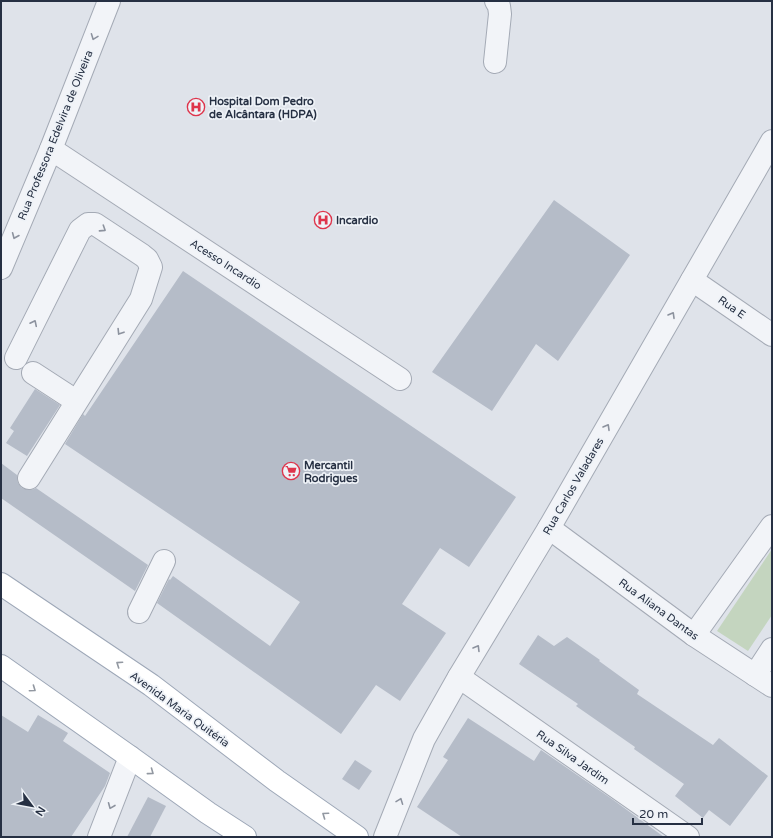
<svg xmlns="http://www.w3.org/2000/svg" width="773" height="838" viewBox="0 0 773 838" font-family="'Varela Round',sans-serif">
  <rect width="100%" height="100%" fill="#dfe3ea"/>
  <!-- green -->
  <path fill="#c4d5bf" d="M772 549V615L748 651 717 631Z"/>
  <!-- building -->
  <g fill="#b5bcc8">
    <path d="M554 200 630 255 558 361 536 344 492 411 432 372Z"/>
    <path d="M183 271 516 497 469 567 440 548 402 604 446 633 400 701 376 685 341 734 157 603 169 579 170 580 173 576 270 646 300 602 65 444 83 414 85 416Z"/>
    <path d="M35 389 60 405 27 456 6 443 14 431 10 428Z"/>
    <path d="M1 463 17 475V478L18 483 22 488 29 490 34 489 36 488 148 565 135 591 1 498Z"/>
    <path d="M538 635 554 646 567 637 600 660 599 661 639 690 637 694 713 745 719 738 768 776 730 826 709 810 703 818 675 796 684 784 634 749 635 747 576 706 578 704 519 664Z"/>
    <path d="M1 715 28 732 38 715 68 733 63 741 110 773 105 786 71 837H1Z"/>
    <path d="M468 718 534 761 541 750 612 799 664 837H462L417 807 448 760 443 757Z"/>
    <path d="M355 760 372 771 359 790 342 779Z"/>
    <path d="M148 797 166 806 150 837H127Z"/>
  </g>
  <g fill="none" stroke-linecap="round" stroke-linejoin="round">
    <defs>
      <g id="minor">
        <path d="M495 62 500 14 499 6 496 1"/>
        <path d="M51 149 400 379"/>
        <path d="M1 268 51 149 109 1"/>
        <path d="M692 280 772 335"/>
        <path d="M16 358 80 230 88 224H95L142 255 147 259 151 267 141 299 29 478"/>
        <path d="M33 373 76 401"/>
        <path d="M549 528 694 635 772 686"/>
        <path d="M139 612 164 561"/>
        <path d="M694 635 772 526"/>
        <path d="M755 675 772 649"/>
        <path d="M459 677 688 837"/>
        <path d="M99 837 130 757"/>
        <path d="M385 837 424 739 459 677 549 528 772 141"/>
      </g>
      <g id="major">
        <path d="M1 584 151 685 277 781 357 837"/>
        <path d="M1 666 130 757 208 813 245 837"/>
      </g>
    </defs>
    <!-- minor casing -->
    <use href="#minor" stroke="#a4aab5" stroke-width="24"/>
    <!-- major casing -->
    <use href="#major" stroke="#9da7b7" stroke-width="24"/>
    <!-- minor -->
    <use href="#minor" stroke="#f2f4f8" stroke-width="22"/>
    <!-- major -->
    <use href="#major" stroke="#fff" stroke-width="22"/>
  </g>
  <!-- one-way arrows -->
  <defs><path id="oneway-chevron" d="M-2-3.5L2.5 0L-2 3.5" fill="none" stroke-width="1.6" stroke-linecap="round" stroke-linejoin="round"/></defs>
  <g stroke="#8c929e">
    <use href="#oneway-chevron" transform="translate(94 37) rotate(111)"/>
    <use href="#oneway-chevron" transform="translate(103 229) rotate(33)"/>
    <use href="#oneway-chevron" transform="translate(15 236) rotate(113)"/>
    <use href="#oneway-chevron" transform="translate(672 315) rotate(-60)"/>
    <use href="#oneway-chevron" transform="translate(34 323) rotate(-64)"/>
    <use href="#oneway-chevron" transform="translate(120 332) rotate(122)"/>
    <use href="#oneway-chevron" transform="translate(607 427) rotate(-60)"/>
    <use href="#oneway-chevron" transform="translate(477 648) rotate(-59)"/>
    <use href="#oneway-chevron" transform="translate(400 801) rotate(-69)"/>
    <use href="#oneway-chevron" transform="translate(111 806) rotate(112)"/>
  </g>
  <g stroke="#9298a1">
    <use href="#oneway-chevron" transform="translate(119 664) rotate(-146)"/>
    <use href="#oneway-chevron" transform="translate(33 689) rotate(35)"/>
    <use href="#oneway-chevron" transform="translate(151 772) rotate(36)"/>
    <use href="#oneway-chevron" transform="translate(325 815) rotate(-145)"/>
  </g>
  <!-- icons -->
  <defs>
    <symbol id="hospital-ring" viewBox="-11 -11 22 22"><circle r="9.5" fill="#eef2f7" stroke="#de354c" stroke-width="1.5"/><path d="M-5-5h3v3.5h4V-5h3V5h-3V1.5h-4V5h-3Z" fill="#de354c"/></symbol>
    <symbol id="supermarket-ring" viewBox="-11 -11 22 22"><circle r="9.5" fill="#eef2f7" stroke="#de354c" stroke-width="1.5"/><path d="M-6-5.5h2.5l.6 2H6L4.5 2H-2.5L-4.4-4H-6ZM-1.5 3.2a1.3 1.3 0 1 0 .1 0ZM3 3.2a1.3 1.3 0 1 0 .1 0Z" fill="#de354c"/></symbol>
  </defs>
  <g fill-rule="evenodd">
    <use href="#hospital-ring" x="186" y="97" width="20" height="20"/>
    <use href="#hospital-ring" x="313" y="210" width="20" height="20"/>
    <use href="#supermarket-ring" x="281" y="461" width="20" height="20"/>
  </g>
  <g text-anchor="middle" stroke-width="3.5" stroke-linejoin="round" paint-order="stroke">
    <!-- poi labels -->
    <g font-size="11" font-weight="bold" fill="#263043" stroke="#eef2f7" text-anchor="start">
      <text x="209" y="105">Hospital Dom Pedro<tspan x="209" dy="13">de Alcântara (HDPA)</tspan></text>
      <text x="336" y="224">Incardio</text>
      <text x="304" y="469">Mercantil<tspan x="304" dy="13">Rodrigues</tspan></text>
    </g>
    <!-- street labels -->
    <g font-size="11" fill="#263043" stroke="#eef2f7">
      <text transform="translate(55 135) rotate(-68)" y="4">Rua Professora Edelvira de Oliveira</text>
      <text transform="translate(226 264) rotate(33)" y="4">Acesso Incardio</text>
      <text transform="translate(732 307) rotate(35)" y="4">Rua E</text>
      <text transform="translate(573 486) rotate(-60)" y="4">Rua Carlos Valadares</text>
      <text transform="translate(659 609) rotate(36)" y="4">Rua Aliana Dantas</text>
      <text transform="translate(180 709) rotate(36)" y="4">Avenida Maria Quitéria</text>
      <text transform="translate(573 757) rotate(35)" y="4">Rua Silva Jardim</text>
    </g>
  </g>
  <!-- border -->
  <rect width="773" height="838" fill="none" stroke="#263043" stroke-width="4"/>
  <!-- north arrow -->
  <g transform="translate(32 806) rotate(122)" stroke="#eef2f7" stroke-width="3" paint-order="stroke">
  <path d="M0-3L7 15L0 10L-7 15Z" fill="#263043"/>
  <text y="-6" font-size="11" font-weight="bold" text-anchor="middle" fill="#263043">N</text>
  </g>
  <!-- scale -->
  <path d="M633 818v6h69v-6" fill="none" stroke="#263043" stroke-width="2"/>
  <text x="639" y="818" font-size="12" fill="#263043" stroke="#eef2f7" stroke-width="3" paint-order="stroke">20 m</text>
</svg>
